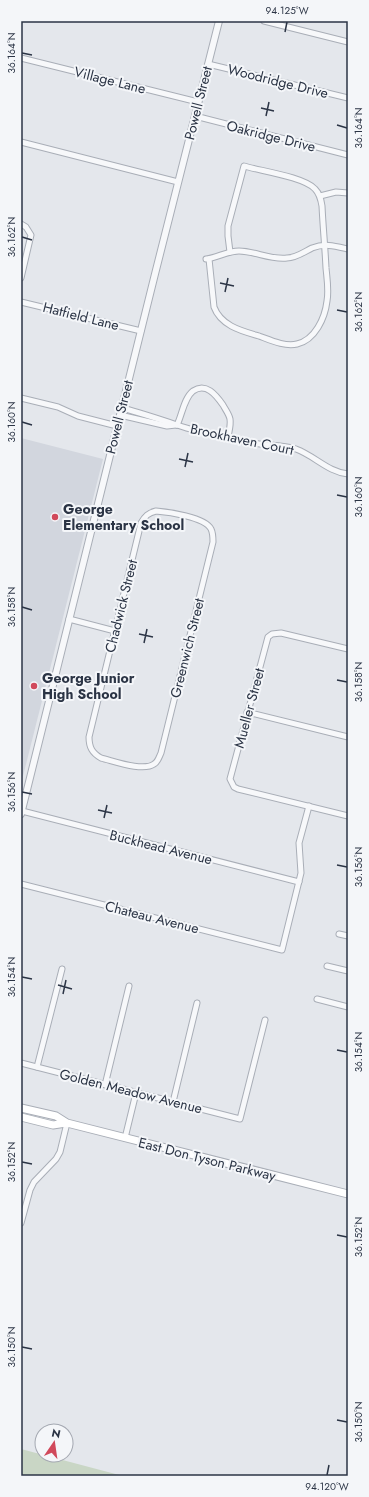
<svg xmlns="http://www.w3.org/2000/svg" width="369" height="1497" viewBox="0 0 369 1497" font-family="Jost,sans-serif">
  <rect width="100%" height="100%" fill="#e4e7ec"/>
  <!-- built -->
  <path fill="#d2d6de" d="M21 438 103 459 21 784Z"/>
  <!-- green -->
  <path fill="#c9d6c5" d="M21 1449 123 1476H21Z"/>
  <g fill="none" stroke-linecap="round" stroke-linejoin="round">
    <defs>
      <g id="minor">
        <path d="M264 21 348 42"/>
        <path d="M21 58 198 102"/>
        <path d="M208 64 348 98"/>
        <path d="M195 116 348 155"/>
        <path d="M21 142 178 182"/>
        <path d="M320 196 336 192 348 193"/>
        <path d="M21 224 26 227 31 235 21 278"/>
        <path d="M206 259C217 258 227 251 239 251 255 251 270 260 287 258 296 258 304 252 312 248 325 243 335 246 348 249"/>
        <path d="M209 259 214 307C221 326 242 331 259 336 270 340 285 347 297 344 315 340 325 318 327 301 329 290 327 279 326 268 325 247 323 227 322 206 321 200 320 194 315 189 304 177 261 171 244 166L228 226V236L230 252"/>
        <path d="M21 302 141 331"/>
        <path d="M21 398 58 407 78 416 117 426"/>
        <path d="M122 408C141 413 159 419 177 425 200 433 225 437 248 442 264 446 280 444 296 449 315 456 328 472 348 474"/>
        <path d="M120 415 167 426 176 425"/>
        <path d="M177 425C182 415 184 398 193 391 206 382 216 395 223 405 225 409 229 414 230 419 231 425 229 431 228 437"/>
        <path d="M156 511C168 512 205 517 211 529 213 533 213 538 213 542L161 753C159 757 158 762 154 764 143 772 114 761 101 758 92 753 89 747 89 737L141 523C145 516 148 513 156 511Z"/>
        <path d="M69 619 115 631"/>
        <path d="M348 649 281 633 272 634 268 637 230 779 234 787 238 789 348 816"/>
        <path d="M247 712 348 737"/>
        <path d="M22 811 299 882"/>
        <path d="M21 884 282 950 301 873 299 843 309 806"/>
        <path d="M339 934 348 936"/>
        <path d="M327 966 348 971"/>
        <path d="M317 999 348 1007"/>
        <path d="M21 1063 240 1119 265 1020"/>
        <path d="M37 1067 62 969"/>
        <path d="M105 1085 129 986"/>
        <path d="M173 1102 197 1003"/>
        <path d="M125 1138 136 1093"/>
        <path d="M21 1223 30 1190 34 1182 56 1159 60 1152 67 1123"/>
      </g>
      <path id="tertiary" d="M21 814 155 274 219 21"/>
      <g id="secondary">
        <path d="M21 1108 56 1116 67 1123 348 1194"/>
        <path d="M21 1117 53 1125 66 1123"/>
      </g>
    </defs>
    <!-- minor casing -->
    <use href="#minor" stroke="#a9aeb7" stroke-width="7"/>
    <!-- tertiary casing -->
    <use href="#tertiary" stroke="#a9aeb7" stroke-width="8"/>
    <!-- secondary casing -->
    <use href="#secondary" stroke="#a9aeb7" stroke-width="9"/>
    <!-- minor -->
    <use href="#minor" stroke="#f7f8fa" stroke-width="5"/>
    <!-- tertiary -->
    <use href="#tertiary" stroke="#f7f8fa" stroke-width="6"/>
    <!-- secondary -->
    <use href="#secondary" stroke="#fff" stroke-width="7"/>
  </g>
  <!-- ticks -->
  <path fill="none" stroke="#2b3445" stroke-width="1.5" d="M285 32 287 22M22 53 32 55M261 108 274 111M266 116 269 102M337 125 347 128M22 237 32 240M220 283 234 286M225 292 228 278M337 310 347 312M22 422 32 425M179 459 193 462M185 467 188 453M337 495 347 497M22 607 32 610M139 634 153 637M144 643 147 629M337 680 347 682M22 792 32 794M98 810 112 813M104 818 107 805M337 865 347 867M22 977 32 979M58 985 72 989M63 994 66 980M337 1050 347 1052M22 1162 32 1164M337 1235 347 1237M22 1347 32 1349M337 1420 347 1422M327 1475 329 1465"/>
  <!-- markers -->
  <g fill="#d1495b" stroke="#f4f6f9" stroke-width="1.5">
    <circle cx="55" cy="517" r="4"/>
    <circle cx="34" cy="686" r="4"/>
  </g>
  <g text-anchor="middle" stroke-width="4" stroke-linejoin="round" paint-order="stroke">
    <!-- street labels -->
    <g font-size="14" fill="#2b3445" stroke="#f4f6f9">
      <text transform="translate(110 80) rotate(14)" y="5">Village Lane</text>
      <text transform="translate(278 81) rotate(14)" y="5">Woodridge Drive</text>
      <text transform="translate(198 103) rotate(-76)" y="5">Powell Street</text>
      <text transform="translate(271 136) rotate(14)" y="5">Oakridge Drive</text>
      <text transform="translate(81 316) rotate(14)" y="5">Hatfield Lane</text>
      <text transform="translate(119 417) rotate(-76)" y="5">Powell Street</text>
      <text transform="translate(242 439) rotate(12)" y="5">Brookhaven Court</text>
      <text transform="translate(121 606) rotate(-76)" y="5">Chadwick Street</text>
      <text transform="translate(187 648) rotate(-76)" y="5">Greenwich Street</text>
      <text transform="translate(249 708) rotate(-75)" y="5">Mueller Street</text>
      <text transform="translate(161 847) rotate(14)" y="5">Buckhead Avenue</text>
      <text transform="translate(152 917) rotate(14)" y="5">Chateau Avenue</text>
      <text transform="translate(131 1091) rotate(14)" y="5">Golden Meadow Avenue</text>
      <text transform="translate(207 1159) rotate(14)" y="5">East Don Tyson Parkway</text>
    </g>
    <!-- poi labels -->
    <g font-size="14" font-weight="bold" fill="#2b3445" stroke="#f4f6f9" text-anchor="start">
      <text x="63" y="514">George<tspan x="63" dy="16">Elementary School</tspan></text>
      <text x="42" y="683">George Junior<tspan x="42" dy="16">High School</tspan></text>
    </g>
  </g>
  <!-- border -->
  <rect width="369" height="1497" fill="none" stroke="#f4f6f9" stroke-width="44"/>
  <!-- north arrow -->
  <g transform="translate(54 1443) rotate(13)"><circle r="19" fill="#f4f6f9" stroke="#a4a8b1"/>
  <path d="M0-3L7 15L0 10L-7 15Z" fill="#d1495b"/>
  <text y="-6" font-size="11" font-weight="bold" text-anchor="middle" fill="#2b3445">N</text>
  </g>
  <rect x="22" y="22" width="325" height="1453" fill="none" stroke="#2b3445" stroke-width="1.5"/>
  <g font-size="10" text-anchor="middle" fill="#2b3445">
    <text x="287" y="14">94.125°W</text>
    <text transform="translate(11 53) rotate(-90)" y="4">36.164°N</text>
    <text transform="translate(358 128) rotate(-90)" y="4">36.164°N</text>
    <text transform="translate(11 237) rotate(-90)" y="4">36.162°N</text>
    <text transform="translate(358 312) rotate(-90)" y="4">36.162°N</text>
    <text transform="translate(11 422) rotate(-90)" y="4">36.160°N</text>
    <text transform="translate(358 497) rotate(-90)" y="4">36.160°N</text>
    <text transform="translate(11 607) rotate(-90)" y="4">36.158°N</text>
    <text transform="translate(358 682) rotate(-90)" y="4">36.158°N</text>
    <text transform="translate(11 792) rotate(-90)" y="4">36.156°N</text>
    <text transform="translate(358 867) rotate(-90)" y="4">36.156°N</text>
    <text transform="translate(11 977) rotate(-90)" y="4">36.154°N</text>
    <text transform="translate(358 1052) rotate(-90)" y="4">36.154°N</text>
    <text transform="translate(11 1162) rotate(-90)" y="4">36.152°N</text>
    <text transform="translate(358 1237) rotate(-90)" y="4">36.152°N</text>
    <text transform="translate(11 1347) rotate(-90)" y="4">36.150°N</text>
    <text transform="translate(358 1422) rotate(-90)" y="4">36.150°N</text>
    <text x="327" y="1490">94.120°W</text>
  </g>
</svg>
